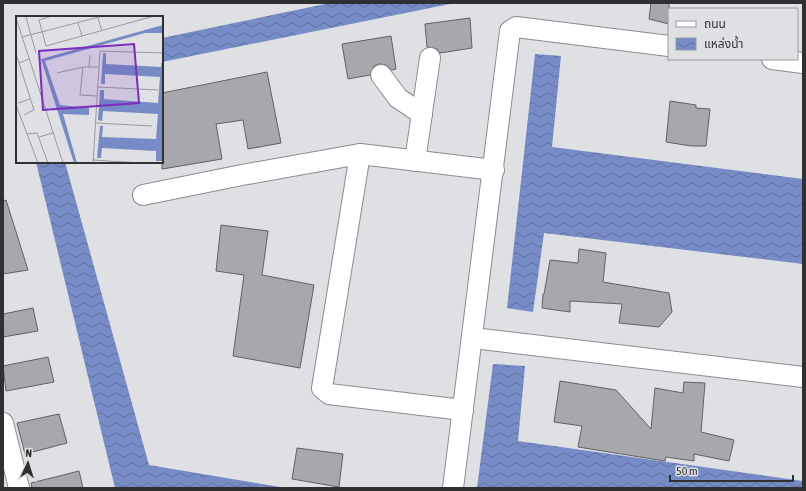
<svg xmlns="http://www.w3.org/2000/svg" width="806" height="491" viewBox="0 0 806 491" font-family="'Asap Condensed','Noto Sans Thai',sans-serif">
  <defs>
    <pattern id="water-waves" width="16" height="10" patternUnits="userSpaceOnUse"><rect width="16" height="10" fill="#778bc6"/><path d="M0 5q4-4 8 0t8 0" fill="none" stroke="#6272a1"/></pattern>
  </defs>
  <rect width="100%" height="100%" fill="#dee0e4"/>
  <!-- water -->
  <g fill="url(#water-waves)">
    <path d="M330 3H455L162 62V38Z"/>
    <path d="M535 54 561 56 552 147 803 179V264L544 233 533 312 507 308Z"/>
    <path d="M36 162H65L149 465 286 488H115Z"/>
    <path d="M493 364 525 366 518 441 803 481V488H477Z"/>
  </g>
  <!-- building -->
  <g fill="#a7a8ac" stroke="#5f6164">
    <path d="M651 3H669V24L649 19Z"/>
    <path d="M470 18 472 48 440 53 437 49 427 47 425 24Z"/>
    <path d="M391 36 396 69 392 70 386 65 379 64 374 66 370 75 348 79 342 44Z"/>
    <path d="M267 72 281 143 248 149 243 120 216 124 222 159 162 169V93Z"/>
    <path d="M670 101 696 105V108L710 109 706 146H691L666 142Z"/>
    <path d="M6 200 28 270 3 274V201Z"/>
    <path d="M221 225 268 231 262 275 314 285 300 368 233 356 244 275 216 271Z"/>
    <path d="M579 249 606 253 603 282 669 293 672 312 659 327 619 323 622 304 570 301V312L542 308 543 294H544L550 260 578 263Z"/>
    <path d="M33 308 38 331 3 337V314Z"/>
    <path d="M48 357 54 382 6 391 3 366Z"/>
    <path d="M560 381 616 390 651 429 655 388 683 393 684 382 705 383 701 432 734 440 729 461 694 454V461L666 457 665 461 578 447 582 426 554 422Z"/>
    <path d="M59 414 67 443 25 454 17 423Z"/>
    <path d="M297 448 343 454 339 487 292 479Z"/>
    <path d="M79 471 83 488H32L31 483Z"/>
  </g>
  <g fill="none" stroke-linecap="round" stroke-linejoin="round">
    <defs>
      <g id="minor">
        <path d="M772 59 803 63"/>
        <path d="M381 75 398 98 422 114"/>
        <path d="M415 161 430 58"/>
        <path d="M143 195 242 175 360 154"/>
        <path d="M473 338 803 377"/>
        <path d="M463 410 329 394 322 388 360 154 494 170"/>
        <path d="M3 423 19 488"/>
        <path d="M453 488 510 31 516 27 669 46"/>
      </g>
    </defs>
    <!-- minor casing -->
    <use href="#minor" stroke="#8b8c90" stroke-width="22"/>
    <!-- minor -->
    <use href="#minor" stroke="#fff" stroke-width="20"/>
  </g>
  <!-- overview -->
  <g transform="translate(16 16)">
    <rect width="147" height="147" fill="#dee0e4"/>
    <path d="M147 9V19L146 17H129L29 45 44 89 73 92V99L47 98 61 147H58L25 43ZM87 37H90V48L145 51 147 40 146 145H140V135L86 132 85 142H81L84 110H87L86 121 140 123 142 98 87 95 86 105 82 104 84 74H88V83L142 87 144 61 89 58V68H85Z" fill="#778bc6"/>
    <path fill="none" stroke="#989a9c" stroke-width="1" d="M36 0 23 4 30 30 138 0M10 1 20 37M0 2 47 147M82 2 86 15M62 7 66 20M6 21 87 0M0 38 3 47 13 43M3 47 18 94 8 99M73 51 74 39M41 57 67 51M82 71 142 74M81 80 64 79 67 51H83M2 87 14 83M0 89 22 147M80 107 136 110M11 118 21 117 32 147M23 121 37 117M77 144 125 147M77 147 84 35 147 37"/>
    <path fill="#7b2cbf" fill-opacity="0.15" stroke="#7b2cbf" stroke-width="2" d="M118 28 123 87 27 94 23 35Z"/>
    <rect width="147" height="147" fill="none" stroke="#2f3031" stroke-width="2"/>
  </g>
  <!-- border -->
  <rect width="806" height="491" fill="none" stroke="#2f3031" stroke-width="8"/>
  <!-- legend -->
  <rect x="668" y="8" width="130" height="52" fill="#dee0e4" stroke="#989a9c"/>
  <rect x="676" y="21" width="20" height="6" fill="#ffffff" stroke="#989a9c"/>
  <text x="704" y="28" font-size="12" fill="#2f3031">ถนน</text>
  <rect x="676" y="38" width="20" height="12" fill="url(#water-waves)" stroke="#989a9c"/>
  <text x="704" y="48" font-size="12" fill="#2f3031">แหล่งน้ำ</text>
  <!-- north arrow -->
  <g transform="translate(28 463) rotate(4)" stroke="#dee0e4" stroke-width="3" paint-order="stroke">
  <path d="M0-3L7 15L0 10L-7 15Z" fill="#2f3031"/>
  <text y="-6" font-size="11" font-weight="bold" text-anchor="middle" fill="#2f3031">N</text>
  </g>
  <!-- scale -->
  <path d="M670 475v6h123v-6" fill="none" stroke="#2f3031" stroke-width="2"/>
  <text x="676" y="475" font-size="12" fill="#2f3031" stroke="#dee0e4" stroke-width="3" paint-order="stroke">50 m</text>
</svg>
